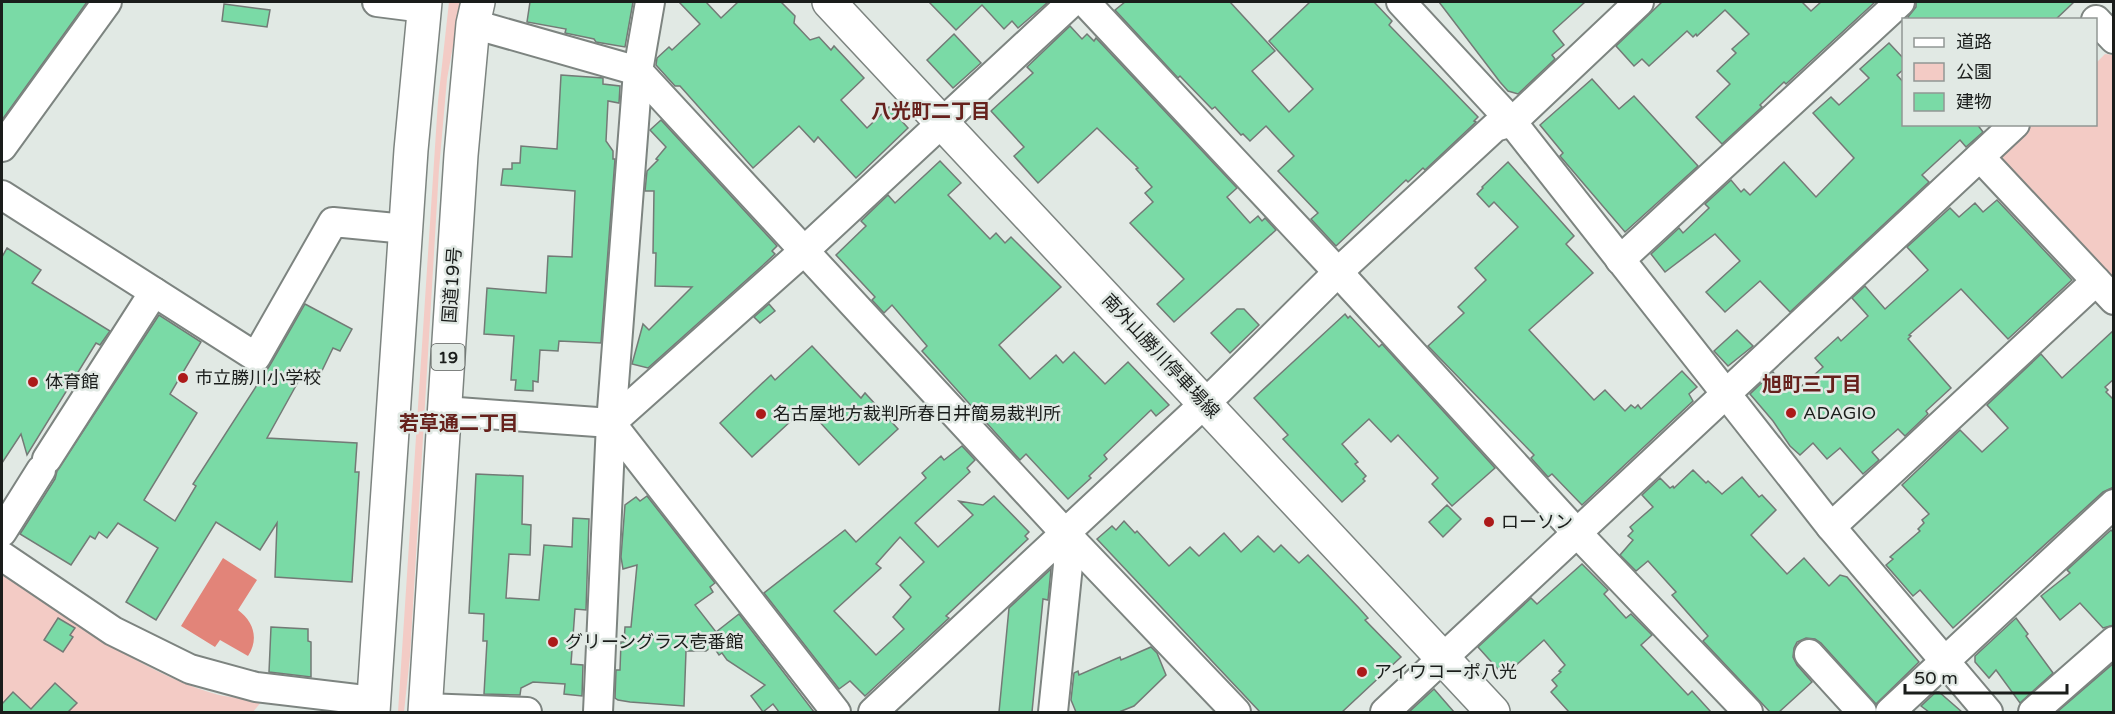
<svg xmlns="http://www.w3.org/2000/svg" width="2115" height="714" viewBox="0 0 2115 714" font-family="'Varela Round','Noto Sans JP',sans-serif">
  <rect width="100%" height="100%" fill="#e1e9e4"/>
  <!-- green -->
  <g fill="#f3cbc5">
    <path d="M449 2H461L447 79 439 169 410 656 404 712H398L438 101Z"/>
    <path d="M2105 54 2113 55V285L2000 163 1999 154 2030 125 2096 124V63Z"/>
    <path d="M2 572C65 615 138 671 212 693 227 698 245 698 262 701L253 712H2Z"/>
  </g>
  <!-- water -->
  <path fill="#e28479" d="M223 558 257 580 238 610C254 622 259 639 248 656L220 640 215 647 181 626Z"/>
  <!-- building -->
  <g fill="#7adaa6" stroke="#737a76" stroke-width="1.5" fill-rule="evenodd">
    <path d="M2 2H87L2 120Z"/>
    <path d="M530 2H633L625 47 596 42 594 39 565 33 566 29 527 22Z"/>
    <path d="M679 2H706L721 18 738 2H781L795 16 794 23 810 40 819 37 831 50 834 46 864 78 841 100 867 128 889 107 908 128 856 178 818 137 814 142 799 126 753 168 680 86H675L656 65 657 58 669 47 672 50 700 24Z"/>
    <path d="M929 2H1048L1018 28 1012 21 1004 29 982 5 956 30Z"/>
    <path d="M1125 2H1230L1275 51 1252 71 1289 112 1313 89 1269 41 1310 2H1374L1392 21 1389 25 1478 117 1474 121 1476 122 1425 170 1423 168 1408 182 1406 180 1336 246 1311 219 1318 213 1278 171 1294 156 1266 126 1250 141 1243 134 1241 135 1215 107 1212 109 1180 76 1178 78 1115 10Z"/>
    <path d="M1439 2H1585L1553 31 1564 45 1552 55 1555 59 1518 94 1508 91 1500 82Z"/>
    <path d="M1662 2H1802L1811 11 1821 2H1875L1786 84 1784 82 1760 105 1762 107 1722 144 1696 117 1730 84 1717 71 1736 53 1732 49 1749 34 1725 10 1697 36 1696 34 1693 37 1687 31 1649 66 1642 59 1634 66 1616 46Z"/>
    <path d="M1916 2H2074L2055 20H1910L1908 17 1916 7Z"/>
    <path d="M224 4 270 10 267 27 222 21Z"/>
    <path d="M1070 26 1082 39 1087 34 1094 41 1096 38 1237 188 1227 197 1250 223 1258 216 1262 221 1265 218 1276 230 1174 322 1157 304 1184 279 1130 223 1153 202 1145 193 1152 187 1136 169 1138 168 1097 128 1038 183 1014 156 1024 147 991 111 1033 73 1027 67Z"/>
    <path d="M954 34 981 63 953 88 927 60Z"/>
    <path d="M1889 43 1904 59V69L1897 75 1904 83V124H1977L1983 132 1966 147 1960 140 1922 175 1929 182 1790 312 1760 281 1725 312 1706 292 1740 261 1715 234 1665 272 1651 254 1679 228 1683 233 1709 208 1705 204 1731 180 1741 192 1744 189 1750 195 1784 162 1816 197 1854 158 1813 113 1831 97 1839 105 1869 78 1860 69Z"/>
    <path d="M561 75 603 78V84L620 86 619 103 608 101 606 141 613 151V159H615L601 343 559 341 558 351 540 350 538 382 533 381V391L515 390 516 380H511L514 336 484 334 487 288 546 293 548 256 572 257 575 191 501 185 503 169H512V163H520L521 146 557 149Z"/>
    <path d="M1592 79 1619 109 1634 96 1698 166 1625 232 1560 156 1563 153 1540 125Z"/>
    <path d="M661 120 777 246 772 251 775 254 761 267 648 368 632 364 643 324 649 330 692 287 655 286 656 253H653L654 191H645L647 171 658 160 656 159 666 147 650 130Z"/>
    <path d="M940 161 961 183 948 195 990 239 996 233 1005 243 1011 237 1061 287 999 345 1030 379 1056 355 1063 363 1074 352 1105 384 1128 362 1169 405 1156 416 1151 410 1104 455 1107 459 1089 476 1091 478 1068 499 1026 454 1020 460 922 351 927 346 892 305 884 313 872 300 875 297 836 255 866 226 861 221 888 195 895 203Z"/>
    <path d="M1508 162 1574 236 1566 244 1593 273 1529 330 1594 400 1605 390 1625 411 1631 405 1635 408 1638 405 1641 409 1682 371 1697 387 1689 394 1693 401 1582 505 1552 474 1548 477 1531 458 1534 455 1428 346 1464 313 1458 307 1486 280 1475 268 1518 227 1494 202 1489 207 1477 194 1483 188 1482 187Z"/>
    <path d="M1997 200 2072 280 2008 339 1961 289 1909 335 1911 336 1908 339 1951 388 1926 411 1928 414 1905 436 1898 429 1872 452 1879 460 1863 474 1840 448 1827 459 1813 443 1800 455 1790 446 1773 421 1750 394 1773 372 1781 382 1784 380 1795 392 1823 367 1815 358 1838 337 1841 341 1868 316 1852 298 1865 286 1885 309 1928 270 1907 247 1950 208 1959 217 1975 203 1983 212Z"/>
    <path d="M7 248 41 270 32 283 110 331 100 345 96 343 27 455 21 434 2 463V257Z"/>
    <path d="M305 304 352 329 340 351 333 348 317 381 303 373 267 438 357 443 355 472H359L352 582 275 577 277 523 260 550 216 522 156 620 126 602 158 548 118 523 107 538 99 532 95 539 90 536 71 565 20 534 55 479 57 471 159 315 201 342 170 394 197 413 144 500 175 521 196 486 193 484 270 365Z"/>
    <path d="M769 304 775 311 760 323 754 317Z"/>
    <path d="M1237 309H1244L1259 325 1230 353 1211 333Z"/>
    <path d="M1345 314 1348 318 1350 316 1379 347 1382 344 1495 468 1452 506 1432 484 1438 478 1398 435 1391 442 1369 419 1342 444 1358 462 1355 464 1366 476 1363 479 1365 481 1342 502 1283 439 1288 435 1254 398Z"/>
    <path d="M1737 330 1753 346 1728 366 1714 351Z"/>
    <path d="M2114 330V379L2105 387 2108 390 2106 392 2114 400V487L2103 492 1953 628 1920 590 1913 596 1886 565 1893 559 1890 557 1920 531 1918 529 1924 523 1922 520 1929 514 1902 485 1960 430 1982 452 2008 428 1987 405 2041 354 2062 378Z"/>
    <path d="M812 346 861 398 865 393 898 429 859 465 806 407 752 457 720 423 771 375 775 380Z"/>
    <path d="M962 446 975 460 967 468 970 472 915 523 938 547 973 515 959 501 983 505 994 496 1029 532 1025 536 1028 539 946 616 949 618 865 696 850 681 839 689 764 593 845 530 856 542 926 478 922 473 941 456 944 460ZM900 537 924 562 900 585 911 597 893 617 904 629 876 655 834 611 881 568 876 564Z"/>
    <path d="M1693 470 1706 483 1708 481 1722 494 1742 477 1759 497 1762 495 1776 510 1751 535 1787 574 1804 558 1829 586 1840 575 1847 577 1919 662 1876 704 1821 643 1815 639 1806 638 1797 642 1794 648 1793 657 1797 665 1812 682 1779 712H1770L1703 641 1708 636 1672 595 1676 592 1648 561 1636 571 1620 555 1633 540 1628 536 1633 531 1630 527 1653 507 1642 495 1660 478 1670 488 1673 486 1674 488Z"/>
    <path d="M476 474 523 476 522 524 531 525 530 555 509 554 506 598 539 600 544 545 572 547 573 518 589 519 586 610 575 609 571 664 583 665 582 696 564 694 565 684 533 682 521 688 520 695 484 694 487 641H483L484 614 469 613Z"/>
    <path d="M647 496 715 583 710 587 713 592 695 605 716 632 739 614 814 712H779L773 704 763 712 751 696 765 685 727 660 722 653 719 655 713 646 706 651H686L684 706 630 702 618 700 615 698 616 670H620L621 642H624L625 627H631L637 565 623 569 621 557 625 505 636 497 640 501Z"/>
    <path d="M1447 505 1461 519 1443 537 1429 522Z"/>
    <path d="M1124 521 1135 533 1137 531 1169 566 1190 547 1199 556 1224 533 1241 552 1258 536 1274 552 1281 545 1299 563 1308 555 1359 608 1368 618 1365 620 1401 657 1342 712H1260L1097 539 1112 526 1116 530Z"/>
    <path d="M2111 530 2114 533V625L2103 628 2080 603 2060 620 2041 596 2070 573 2067 570Z"/>
    <path d="M1582 564 1608 590 1604 594 1626 618 1631 614 1652 635 1641 645 1688 695 1692 691 1711 712H1569L1551 692 1557 686 1552 680 1561 672 1559 671 1565 665 1544 640 1504 676 1478 647 1531 598 1537 604Z"/>
    <path d="M1051 569 1048 600 1043 599 1032 712H999L1009 608Z"/>
    <path d="M58 618 75 628 70 635 73 637 63 652 44 640Z"/>
    <path d="M2016 618 2028 634 2026 636 2053 673 2020 703 1996 670 1989 678 1975 662V656Z"/>
    <path d="M271 627 308 629V641L311 642V677L269 672Z"/>
    <path d="M1151 647 1157 653 1166 675 1134 706 1119 712H1076L1071 700 1074 673 1078 671 1079 675 1120 657 1121 660Z"/>
    <path d="M2114 663V712H2057Z"/>
    <path d="M55 683 77 703 68 712H2V704L13 692 31 709Z"/>
    <path d="M1434 689 1454 712H1409Z"/>
    <path d="M1936 692H1939L1962 712H1929L1921 706Z"/>
  </g>
  <g fill="none" stroke-linecap="round" stroke-linejoin="round">
    <defs>
      <g id="minor">
        <path d="M377 2 424 8"/>
        <path d="M650 2 638 71 611 423 836 712"/>
        <path d="M1085 2 1348 283 1577 533 1748 712"/>
        <path d="M1401 2 1512 122 1831 527 1988 712"/>
        <path d="M2096 20 2114 39"/>
        <path d="M473 24 638 71 1065 533 1236 712"/>
        <path d="M2 147 107 2"/>
        <path d="M1980 157 2114 300"/>
        <path d="M2 195 256 357 333 222 406 229"/>
        <path d="M1620 260 1900 2"/>
        <path d="M444 411 611 423"/>
        <path d="M47 459 154 292"/>
        <path d="M1831 527 2096 281"/>
        <path d="M2 532 41 470"/>
        <path d="M2 556 113 631 190 669 256 687 373 701"/>
        <path d="M1809 654 1862 712"/>
        <path d="M425 708 527 712"/>
        <path d="M598 712 611 423 805 250 1072 2"/>
        <path d="M873 712 1219 390 1337 273 1495 127 1512 122 1639 2"/>
        <path d="M1053 712 1068 565 1065 533"/>
        <path d="M1385 712 2015 124"/>
        <path d="M1890 712 2114 504"/>
        <path d="M2033 712 2114 641"/>
      </g>
      <path id="major" d="M829 2 1493 712"/>
      <g id="highway">
        <path d="M373 712 411 150 425 2"/>
        <path d="M425 712 461 155 473 24 478 2"/>
      </g>
    </defs>
    <!-- minor casing -->
    <use href="#minor" stroke="#7d8480" stroke-width="32"/>
    <!-- major casing -->
    <use href="#major" stroke="#7d8480" stroke-width="36"/>
    <!-- highway casing -->
    <use href="#highway" stroke="#7d8480" stroke-width="36"/>
    <!-- minor -->
    <use href="#minor" stroke="#fff" stroke-width="28"/>
    <!-- major -->
    <use href="#major" stroke="#fff" stroke-width="33"/>
    <!-- highway -->
    <use href="#highway" stroke="#fff" stroke-width="33"/>
  </g>
  <!-- markers -->
  <g fill="#ac1a1a" stroke="#e1e9e4" stroke-width="2">
    <circle cx="183" cy="378" r="6"/>
    <circle cx="33" cy="382" r="6"/>
    <circle cx="1791" cy="413" r="6"/>
    <circle cx="761" cy="414" r="6"/>
    <circle cx="1489" cy="522" r="6"/>
    <circle cx="553" cy="642" r="6"/>
    <circle cx="1362" cy="672" r="6"/>
  </g>
  <g text-anchor="middle" stroke-width="5" stroke-linejoin="round" paint-order="stroke">
    <!-- shield labels -->
    <rect fill="#e1e9e4" stroke="#565a57" stroke-width="1.5" x="431.5" y="344" width="33" height="26" rx="4.5"/>
    <g font-size="16" font-weight="bold" fill="#1a1d1b">
      <text x="448" y="363">19</text>
    </g>
    <!-- street labels -->
    <g font-size="18" fill="#1a1d1b" stroke="#e1e9e4">
      <text transform="translate(452 285) rotate(-86)" y="6">国道19号</text>
      <text transform="translate(1161 356) rotate(47)" y="6">南外山勝川停車場線</text>
    </g>
    <!-- poi labels -->
    <g font-size="18" fill="#1a1d1b" stroke="#e1e9e4" text-anchor="start">
      <text x="195" y="384">市立勝川小学校</text>
      <text x="45" y="388">体育館</text>
      <text x="1803" y="419">ADAGIO</text>
      <text x="773" y="420">名古屋地方裁判所春日井簡易裁判所</text>
      <text x="1501" y="528">ローソン</text>
      <text x="565" y="648">グリーングラス壱番館</text>
      <text x="1374" y="678">アイワコーポ八光</text>
    </g>
    <!-- neighbourhood labels -->
    <g font-size="20" font-weight="bold" fill="#66211c" stroke="#e1e9e4">
      <text x="931" y="118">八光町二丁目</text>
      <text x="1812" y="391">旭町三丁目</text>
      <text x="459" y="430">若草通二丁目</text>
    </g>
  </g>
  <!-- border -->
  <rect width="2115" height="714" fill="none" stroke="#1a1d1b" stroke-width="6"/>
  <!-- legend -->
  <rect x="1902" y="18" width="195" height="108" fill="#e1e9e4" stroke="#919794" stroke-width="1.5"/>
  <rect x="1914" y="38" width="30" height="9" fill="#ffffff" stroke="#919794" stroke-width="1.5"/>
  <text x="1956" y="48" font-size="18" fill="#1a1d1b">道路</text>
  <rect x="1914" y="63" width="30" height="18" fill="#f3cbc5" stroke="#919794" stroke-width="1.5"/>
  <text x="1956" y="78" font-size="18" fill="#1a1d1b">公園</text>
  <rect x="1914" y="93" width="30" height="18" fill="#7adaa6" stroke="#919794" stroke-width="1.5"/>
  <text x="1956" y="108" font-size="18" fill="#1a1d1b">建物</text>
  <!-- scale -->
  <path d="M1905 684v9h162v-9" fill="none" stroke="#1a1d1b" stroke-width="3"/>
  <text x="1914" y="684" font-size="18" fill="#1a1d1b" stroke="#e1e9e4" stroke-width="4.5" paint-order="stroke">50 m</text>
</svg>
